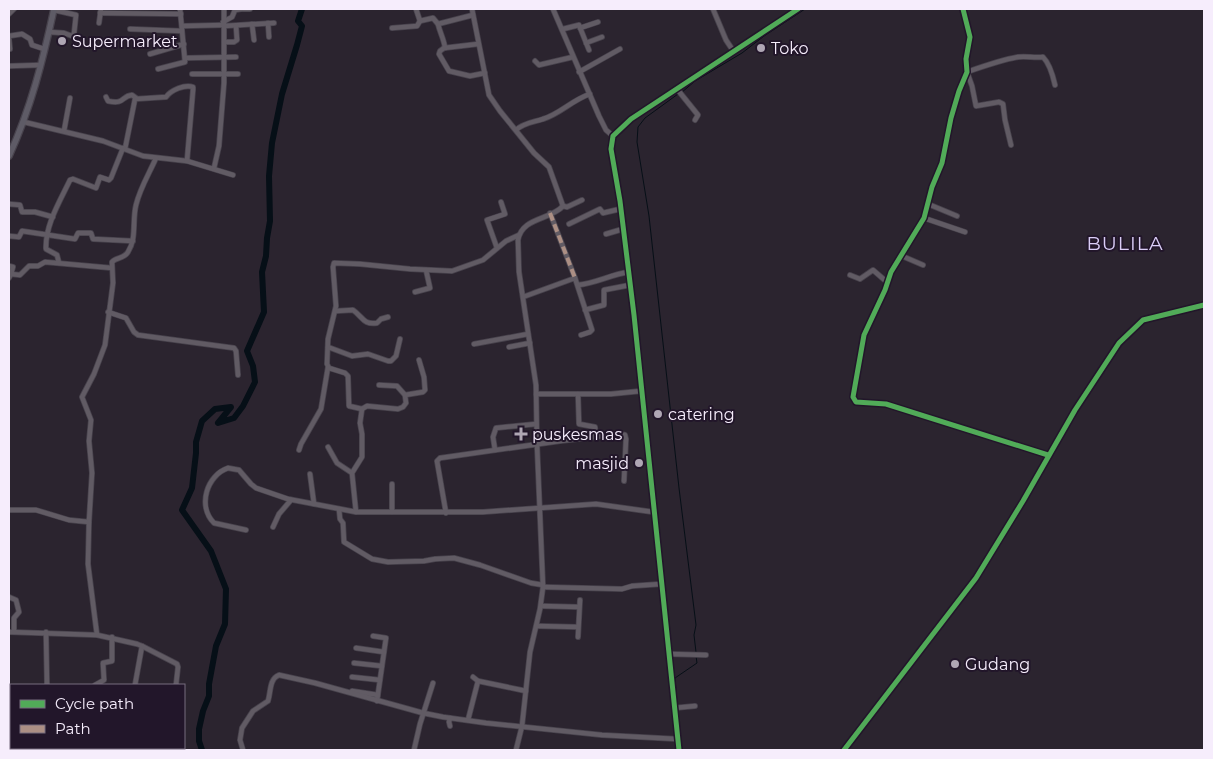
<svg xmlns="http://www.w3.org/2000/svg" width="1213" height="759" viewBox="0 0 1213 759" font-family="Montserrat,sans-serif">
  <rect width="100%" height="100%" fill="#2b242f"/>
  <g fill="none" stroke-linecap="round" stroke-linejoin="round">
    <!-- stream -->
    <g stroke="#060f17" stroke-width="1">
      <path d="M681 93 695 81 742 53 764 36 805 9"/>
      <path d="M678 94 645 118 638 127 637 142 649 216 679 488 696 625 694 635 696 652"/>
      <path d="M677 705 675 678 697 663 696 656"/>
      <path d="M677 709 682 750"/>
    </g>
    <!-- river -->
    <path stroke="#060f17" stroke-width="6" d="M202 750 199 741V729L203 711 209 696V684L216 646 225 624 226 589 211 551 182 510 192 488 196 453V442L202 421 215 409 231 407 218 423 234 418 243 406 255 382 253 366 247 351 264 312 262 272 266 256 267 238 270 221 269 176 272 143 282 94 297 45 302 26 298 21 302 9"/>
    <defs>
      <g id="minor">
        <path d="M241 9H250"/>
        <path d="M416 9 420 21 433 18 438 24 473 15"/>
        <path d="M472 9 489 95 500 111 534 153 549 167 563 206"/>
        <path d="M553 9 599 116 606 130 613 136"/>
        <path d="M713 9 726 40 734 52"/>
        <path d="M963 9 970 37 966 59 967 72 959 91 951 118 942 163 932 187 924 218 891 272 885 290 864 335 853 397 856 402 886 404 1048 455"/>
        <path d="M100 13 181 14"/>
        <path d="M9 14 14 9"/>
        <path d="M223 22 232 17 235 10 241 9"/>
        <path d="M99 23 101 9"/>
        <path d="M268 23 269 37"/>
        <path d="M252 24 254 40"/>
        <path d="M438 24C440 33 444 39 445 48"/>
        <path d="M182 26 224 25"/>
        <path d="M224 26 274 23"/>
        <path d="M392 28 417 26 420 21"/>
        <path d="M580 28 598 22"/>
        <path d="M130 29 182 31"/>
        <path d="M563 29 579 25 589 50"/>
        <path d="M49 32 64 33 72 36 74 34 76 15 54 10"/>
        <path d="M9 36 22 34 30 39 32 45 44 49"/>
        <path d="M9 39 10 49"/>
        <path d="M224 42H234L237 40 236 26"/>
        <path d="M586 43 602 37"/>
        <path d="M478 44 444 48 440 51 439 54 449 71 470 76 485 73"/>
        <path d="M150 54 184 44"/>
        <path d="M185 58 236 57"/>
        <path d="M535 61 539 65 573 57"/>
        <path d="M9 66 41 65"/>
        <path d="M158 69 185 62 180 9"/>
        <path d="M579 72 620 49"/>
        <path d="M192 74H238"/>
        <path d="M677 89 698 115 695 120"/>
        <path d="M106 97 108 101C125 105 121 96 132 95L136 98"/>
        <path d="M24 122 103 141 143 156 187 161 233 175"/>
        <path d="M516 130C523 123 534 122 543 119 560 114 572 100 590 94"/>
        <path d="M64 131 70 98"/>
        <path d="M1011 145 1005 120 1003 104 999 102 976 106 972 86 967 72C984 66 1001 60 1018 57 1027 56 1034 58 1043 57 1049 63 1053 76 1055 85"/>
        <path d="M125 149 135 99 166 97C171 90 185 84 193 87V90L187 161"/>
        <path d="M214 168 219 146 224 83V9"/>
        <path d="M9 204 20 205 22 212H35L53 217"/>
        <path d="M928 204 957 216"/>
        <path d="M550 213 575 278"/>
        <path d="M924 218 965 232"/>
        <path d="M569 224 600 209 603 213 620 209"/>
        <path d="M606 234 623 229"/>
        <path d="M9 236 19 237 22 231 75 239 78 233H91L93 239 133 241"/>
        <path d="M497 248 487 220 505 214 501 202"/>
        <path d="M902 256 923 265"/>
        <path d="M59 263 57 255 46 249C45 225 60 201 70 180L73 179 96 188 100 177 109 180 111 178 123 148"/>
        <path d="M9 266 13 267 11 274"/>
        <path d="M850 275 860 279 873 270 888 283"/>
        <path d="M9 278 11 274 20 275 29 266H38L45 262 112 268"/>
        <path d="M578 285C596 283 610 275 628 272"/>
        <path d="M415 292 430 288 426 270"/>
        <path d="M523 297 575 278 592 330 590 332 581 335"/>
        <path d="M585 310 604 305V290L630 285"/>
        <path d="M336 311 353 310C363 317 363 325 377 323L381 319 388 317"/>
        <path d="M108 312 126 318 134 332 138 335 234 348 236 351 238 375"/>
        <path d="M474 344 528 334"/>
        <path d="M328 347 352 356 368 354 388 361H391L396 356 400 339"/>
        <path d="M509 347 530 343"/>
        <path d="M419 360 424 377 425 390 423 392 405 395 406 403 403 407 398 409 367 406 362 409 349 406 348 376 345 373 329 368 327 364 328 339 336 306 333 267 334 263 360 264 410 269 452 271 483 260 506 241 519 235"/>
        <path d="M379 385 397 386 405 395"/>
        <path d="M536 394H611L641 391"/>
        <path d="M578 394 579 424 595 427 596 437"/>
        <path d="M328 447 337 463 352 473"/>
        <path d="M299 450 301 444 321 409 328 367"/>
        <path d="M495 450 493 437 496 428 536 424"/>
        <path d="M310 474 314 504"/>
        <path d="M339 509 340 519 343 523 344 542 372 559 388 562 424 561 435 559 454 558 480 565 531 583 543 585"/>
        <path d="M9 510H36L69 520 89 522 92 473 89 441 91 420 82 397 94 374 105 345 113 283 112 262C116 257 124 259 128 252 137 238 132 221 136 205 140 188 149 174 156 158"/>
        <path d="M356 512 352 473 362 457V434L360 423 362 409"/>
        <path d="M392 512V484"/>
        <path d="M446 513 437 461 440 458 560 441 621 434 625 435 626 439 624 481"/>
        <path d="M89 522 88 564 97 635"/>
        <path d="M273 527 279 514 291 500"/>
        <path d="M246 530 214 523C197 506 207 475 228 468L239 470 251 484 256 488 288 499 356 512H483L596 504 653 512"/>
        <path d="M543 587 622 589 632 586 661 584"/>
        <path d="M9 597 16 600 19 612 14 618V632"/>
        <path d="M541 606 579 607"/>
        <path d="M537 626 578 627"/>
        <path d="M9 632 97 635 137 644 142 646 135 685"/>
        <path d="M46 632 47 685"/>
        <path d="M373 636 386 638 377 701"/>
        <path d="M578 637 580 600"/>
        <path d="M142 646 177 664 178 667 176 685"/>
        <path d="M356 648 384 652"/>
        <path d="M669 654 706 655"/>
        <path d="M354 663 382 666"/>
        <path d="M352 677 380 680"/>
        <path d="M478 681 526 691"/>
        <path d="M95 685 104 680 103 663 112 661V637"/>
        <path d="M352 691 378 695"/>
        <path d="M9 706 11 707"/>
        <path d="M674 708 695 706"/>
        <path d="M450 718 449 722 450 726"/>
        <path d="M468 720 478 681 473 677"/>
        <path d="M29 750 32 748"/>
        <path d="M243 750 240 740 242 728 253 711 268 701C271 692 269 679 279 675L315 683 423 713 443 717 486 723 602 735 677 739"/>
        <path d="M414 750 420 724 433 683"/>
        <path d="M516 750 522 726 530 652 540 609 543 587 537 444 536 385 519 272 518 240C522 217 551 220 563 206L567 207 582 200"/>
        <path d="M679 750 634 315 620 201 611 149 613 136 631 119 798 9"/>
        <path d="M844 750 976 578 1023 501 1075 410 1119 343 1143 320 1204 305"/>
      </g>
      <path id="major" d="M9 156C31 108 43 60 54 9"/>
    </defs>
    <!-- minor casing -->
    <use href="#minor" stroke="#48434d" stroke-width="6"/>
    <!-- major casing -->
    <use href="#major" stroke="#48434d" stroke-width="8"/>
    <!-- minor -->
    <use href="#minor" stroke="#615b64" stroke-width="4.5"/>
    <!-- major -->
    <use href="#major" stroke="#5e5b66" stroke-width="5.5"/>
    <!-- quiet -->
    <path stroke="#ac8f84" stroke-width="4" stroke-dasharray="8 4" stroke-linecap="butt" d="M550 213 575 278"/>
    <defs>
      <g id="cycleway">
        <path d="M963 9 970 37 966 59 967 72 959 91 951 118 942 163 932 187 924 218 891 272 885 290 864 335 853 397 856 402 886 404 1048 455"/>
        <path d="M679 750 634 315 620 201 611 149 613 136 631 119 798 9"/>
        <path d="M844 750 976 578 1023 501 1075 410 1119 343 1143 320 1204 305"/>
      </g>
    </defs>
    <!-- cycleway casing -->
    <use href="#cycleway" stroke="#22162a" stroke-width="8"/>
    <!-- cycleway -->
    <use href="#cycleway" stroke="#51ab58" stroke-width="5"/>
  </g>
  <!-- markers -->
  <g fill="#afa7b4" stroke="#22162a" stroke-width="2">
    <circle cx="62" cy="41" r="5"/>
    <circle cx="761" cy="48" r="5"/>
    <circle cx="658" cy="414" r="5"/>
    <path d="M518.5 426.5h5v5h5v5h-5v5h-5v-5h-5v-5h5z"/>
    <circle cx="639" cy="463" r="5"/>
    <circle cx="955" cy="664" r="5"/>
  </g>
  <g text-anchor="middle" stroke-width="4" stroke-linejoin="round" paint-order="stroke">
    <!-- poi labels -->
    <g font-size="16" fill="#f6edfc" stroke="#22162a" text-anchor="start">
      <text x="72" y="47">Supermarket</text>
      <text x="771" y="54">Toko</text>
      <text x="668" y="420">catering</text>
      <text x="532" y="440">puskesmas</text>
      <text x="629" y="469" text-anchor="end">masjid</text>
      <text x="965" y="670">Gudang</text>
    </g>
    <!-- quarter labels -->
    <g font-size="19" letter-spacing="1" fill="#dacdf7" stroke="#22162a">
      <text x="1125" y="250">BULILA</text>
    </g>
  </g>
  <!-- border -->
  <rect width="1213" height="759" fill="none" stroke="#f6edfc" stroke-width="20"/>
  <!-- legend -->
  <rect x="10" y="684" width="175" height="65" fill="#22162a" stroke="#776c7e"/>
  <rect x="20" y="700" width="25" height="8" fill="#51ab58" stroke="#776c7e"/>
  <text x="55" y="709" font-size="15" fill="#f6edfc">Cycle path</text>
  <rect x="20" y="725" width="25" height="8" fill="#ac8f84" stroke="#776c7e"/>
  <text x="55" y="734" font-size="15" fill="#f6edfc">Path</text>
</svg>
